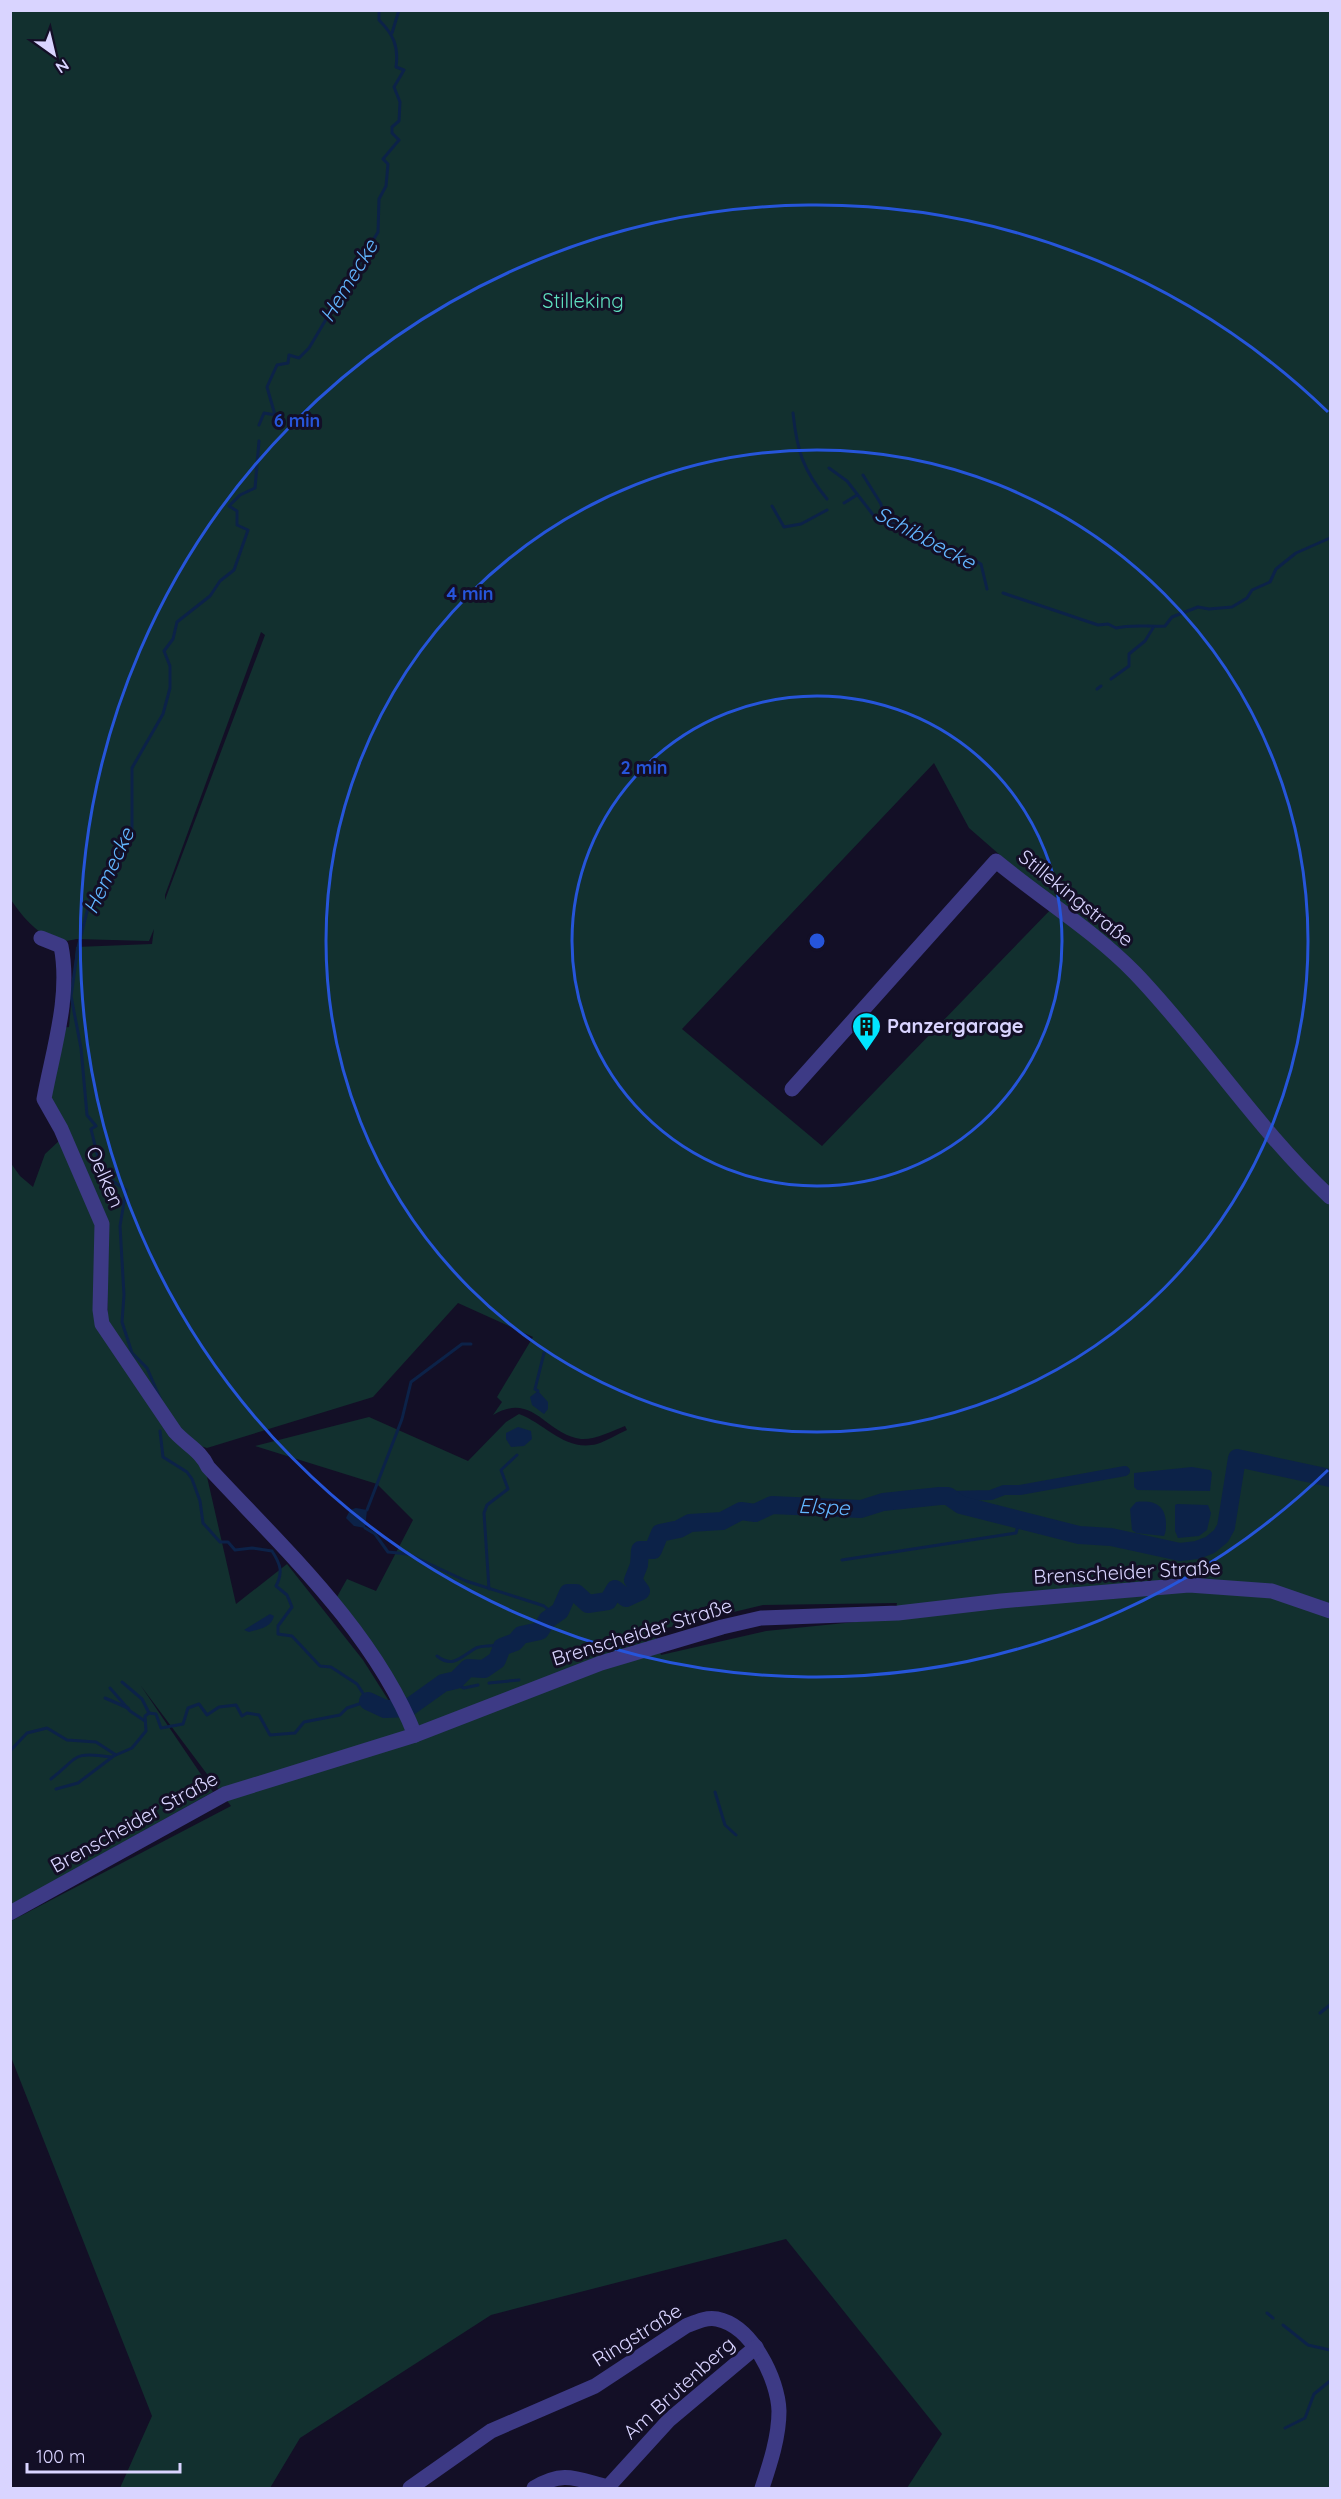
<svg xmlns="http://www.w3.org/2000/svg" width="1341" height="2499" viewBox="0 0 1341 2499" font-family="Quicksand,sans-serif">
  <rect width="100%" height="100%" fill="#130f26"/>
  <!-- green -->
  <path fill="#12302f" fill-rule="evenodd" d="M11 11H1330V2488H907L942 2434 786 2239 491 2315 300 2438 270 2488H120L152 2416 11 2057V1921L231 1806 141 1686 213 1792 11 1905 10 1162 20 1176 33 1187 45 1154 60 1140 100 1225 98 1326 205 1468 236 1604 287 1564 363 1660 389 1701 401 1694 333 1604 347 1579 376 1591 413 1520 377 1484 255 1446 369 1417 468 1461 506 1422 519 1414C546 1424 565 1452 597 1444 607 1441 617 1434 627 1430L625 1426C612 1431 595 1440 581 1439 545 1434 533 1391 493 1415L502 1402 497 1397 533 1337 458 1303 373 1397 207 1448 188 1442 108 1330 106 1222 50 1104 61 1028 69 1027 76 947 152 944 154 929 149 941 76 939C47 948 25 920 11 900ZM261 632 265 635 165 900V895ZM934 763 969 828 1056 904 822 1146 682 1029ZM897 1603 894 1618 766 1631 661 1655 654 1631 763 1605Z"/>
  <!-- water -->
  <g fill="#0c2248">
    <path d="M538 1391 548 1402V1409L544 1414 532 1405 530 1397Z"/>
    <path d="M518 1427 531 1431 532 1439 524 1446 511 1447 506 1439V1433Z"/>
    <path d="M1192 1467 1210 1470 1212 1473 1210 1491 1137 1490 1134 1487V1473Z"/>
    <path d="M1136 1502C1153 1500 1165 1504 1166 1523 1166 1528 1166 1532 1164 1536L1136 1533 1132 1530 1130 1509Z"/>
    <path d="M1177 1504 1208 1505 1211 1513 1207 1530 1199 1536 1178 1538 1175 1531V1505Z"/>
    <path d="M356 1508 367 1510 365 1528 354 1526 346 1518 350 1510Z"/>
    <path d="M270 1614 274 1616C271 1628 259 1629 249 1632L244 1630Z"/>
  </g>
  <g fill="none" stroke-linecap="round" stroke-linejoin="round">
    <!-- stream -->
    <g stroke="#0c2248" stroke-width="3">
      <path d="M392 33 399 10"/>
      <path d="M793 413C797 451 803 470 827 499"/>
      <path d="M259 425 264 413 275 415 267 387 277 365 288 363 289 355 299 358 309 348 378 232 379 199 386 186 388 164 383 159 399 140 392 133V127L399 121 400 102 394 87 404 70 396 67C399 46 393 34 379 20V10"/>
      <path d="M829 468 847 481 874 516 938 542 981 564 987 589"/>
      <path d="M863 475 881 504 885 521"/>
      <path d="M844 503 857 495"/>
      <path d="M772 506 784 527 801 524 827 510"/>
      <path d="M1003 593 1098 625 1108 624 1116 628C1132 624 1148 627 1165 626L1172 617 1198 607 1209 609 1232 607 1247 598 1252 590 1270 582 1276 569 1296 553 1330 538"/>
      <path d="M1111 679 1129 666V654L1145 641 1153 628"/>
      <path d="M1097 689 1101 686"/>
      <path d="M538 1391 535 1389 544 1353"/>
      <path d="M162 1403 147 1368 132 1353 122 1322 124 1295 120 1226 126 1190 102 1174 91 1129 96 1126 87 1115 81 1048 71 996 78 947 91 896 107 878 132 830V768L163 714 170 688V666L164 651 173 639 177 622 210 596 220 581 234 570 248 530 237 525V511L229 506 240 495 255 488 259 441"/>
      <path d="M367 1510 402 1419 411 1382 462 1344H471"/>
      <path d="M365 1528 375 1534 388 1552 408 1554 466 1581 535 1603 544 1606 554 1615"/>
      <path d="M842 1560 1016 1533 1020 1519"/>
      <path d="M489 1589 484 1513 487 1505 508 1489 501 1470 517 1455"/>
      <path d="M437 1656C453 1669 462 1656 476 1648 483 1645 488 1647 495 1645 506 1643 509 1634 521 1635"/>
      <path d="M456 1680 457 1685 464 1688 478 1685"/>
      <path d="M122 1682 142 1699 149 1713"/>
      <path d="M489 1683 519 1680"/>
      <path d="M110 1688 130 1711 145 1721"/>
      <path d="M105 1698 128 1708"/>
      <path d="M10 1751 27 1733 47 1728 67 1740 96 1742 116 1755 132 1748 146 1731 145 1716 149 1713 156 1714 161 1728 183 1724 188 1708 199 1704 207 1715 219 1707 236 1705 242 1716 247 1713 259 1715 270 1735 295 1733 304 1722 340 1715 347 1708 368 1701 357 1684 331 1667 320 1666 292 1636 278 1634V1626L292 1607 287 1595 276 1586C283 1572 281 1565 272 1551L252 1548 235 1550 228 1542H220L203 1523 200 1501 192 1479 187 1472 163 1457 160 1431"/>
      <path d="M51 1779C79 1757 72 1751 111 1757"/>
      <path d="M56 1789 78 1783 115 1755"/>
      <path d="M715 1792 725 1825 736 1835"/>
      <path d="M1320 2013 1330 2005"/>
      <path d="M1267 2313 1273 2318"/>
      <path d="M1283 2325 1308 2345 1330 2350"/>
      <path d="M1285 2428 1305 2418 1314 2394 1330 2381"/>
    </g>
    <!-- canal -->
    <path stroke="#0c2248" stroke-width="10" d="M948 1496 991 1495 1004 1490H1020L1125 1471"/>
    <!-- river -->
    <path stroke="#0c2248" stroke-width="18" d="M368 1701 385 1709 408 1708 443 1683 456 1680 468 1668 484 1669 497 1660 502 1647 515 1642 521 1635 540 1631 547 1620 560 1611 568 1593H576L588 1604 608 1601 615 1589 626 1598 641 1591 633 1580 639 1565 640 1550H653L660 1533 679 1529 690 1523 722 1521 741 1511 755 1513 772 1505 861 1509 883 1502 940 1496H948L961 1505 1079 1535 1111 1537 1180 1552 1197 1550 1210 1545 1221 1536 1226 1527 1237 1458 1330 1478"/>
    <!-- minor -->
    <g stroke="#3d3a85" stroke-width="15">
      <path d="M41 938 61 946C71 996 53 1050 44 1099L61 1129 102 1224 100 1310 102 1324 175 1432C187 1445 201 1451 208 1467 283 1548 374 1631 415 1735"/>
      <path d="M792 1089 996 861C1042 899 1094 931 1135 973 1204 1045 1258 1130 1330 1197"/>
      <path d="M10 1913 225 1794 415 1735 601 1663 722 1627 761 1618 898 1613 1001 1601 1189 1585 1272 1591 1330 1611"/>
      <path d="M410 2488 491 2431 595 2386 686 2326C696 2322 706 2317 717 2319 752 2326 778 2379 779 2411 779 2437 770 2464 762 2488"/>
      <path d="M534 2488C564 2470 576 2479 608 2487"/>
      <path d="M607 2488 669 2420 756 2347"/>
    </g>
  </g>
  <!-- distance rings -->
  <g fill="none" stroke="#2655da" stroke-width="3">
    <circle cx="817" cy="941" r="245"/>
    <circle cx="817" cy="941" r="491"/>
    <path d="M1328 1470A736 736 0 1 1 1328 412"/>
  </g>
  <!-- icons -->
  <defs>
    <symbol id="building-pin" viewBox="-11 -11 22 30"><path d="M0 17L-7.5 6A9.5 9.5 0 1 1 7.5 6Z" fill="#00e5ff" stroke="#130f26"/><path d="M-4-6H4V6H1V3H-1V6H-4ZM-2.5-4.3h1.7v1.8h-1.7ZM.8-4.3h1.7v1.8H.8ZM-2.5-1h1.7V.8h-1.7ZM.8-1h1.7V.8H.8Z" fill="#111"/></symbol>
  </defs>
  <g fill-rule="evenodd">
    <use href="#building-pin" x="850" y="1010" width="33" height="45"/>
  </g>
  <g text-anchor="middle" stroke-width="6" stroke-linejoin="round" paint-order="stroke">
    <!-- park labels -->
    <g font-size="20" fill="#5fe0c0" stroke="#130f26">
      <text x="583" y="308">Stilleking</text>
    </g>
    <!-- street labels -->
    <g font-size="20" fill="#d9d4ff" stroke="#130f26">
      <text transform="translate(1076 898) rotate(39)" y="7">Stillekingstraße</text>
      <text transform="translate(105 1177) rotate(66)" y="7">Oelken</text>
      <text transform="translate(1127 1572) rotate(-3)" y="7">Brenscheider Straße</text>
      <text transform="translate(642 1632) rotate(-17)" y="7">Brenscheider Straße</text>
      <text transform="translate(134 1822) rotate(-29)" y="7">Brenscheider Straße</text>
      <text transform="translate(637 2335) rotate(-32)" y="7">Ringstraße</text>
      <text transform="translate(679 2388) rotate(-42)" y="7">Am Brutenberg</text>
    </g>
    <!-- poi labels -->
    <g font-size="20" font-weight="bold" fill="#d9d4ff" stroke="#130f26" text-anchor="start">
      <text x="887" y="1033">Panzergarage</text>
    </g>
    <!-- water labels -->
    <g font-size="21" font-style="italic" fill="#62b6ff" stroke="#130f26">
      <text transform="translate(349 281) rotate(-59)" y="7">Hemecke</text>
      <text transform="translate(925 538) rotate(28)" y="7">Schibbecke</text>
      <text transform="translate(109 871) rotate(-65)" y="7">Hemecke</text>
      <text transform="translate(824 1507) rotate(3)" y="7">Elspe</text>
    </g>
  </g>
  <circle cx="817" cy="941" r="9" fill="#2655da" stroke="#130f26" stroke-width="3"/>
  <g font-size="18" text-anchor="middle" font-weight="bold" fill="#2655da" stroke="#130f26" stroke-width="6" stroke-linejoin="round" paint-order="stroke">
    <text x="297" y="427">6 min</text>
    <text x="470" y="600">4 min</text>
    <text x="644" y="774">2 min</text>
  </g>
  <!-- border -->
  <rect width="1341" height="2499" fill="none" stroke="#d9d4ff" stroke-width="24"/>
  <!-- north arrow -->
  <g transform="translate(54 54) rotate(146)" stroke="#130f26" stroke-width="4.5" paint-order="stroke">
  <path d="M0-4.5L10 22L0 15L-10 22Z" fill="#d9d4ff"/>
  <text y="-9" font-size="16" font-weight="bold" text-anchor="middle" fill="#d9d4ff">N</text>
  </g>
  <!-- scale -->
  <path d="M27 2463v9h153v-9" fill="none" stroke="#d9d4ff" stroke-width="3"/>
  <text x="36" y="2463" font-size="18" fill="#d9d4ff" stroke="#130f26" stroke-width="4.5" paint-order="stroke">100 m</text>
</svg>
